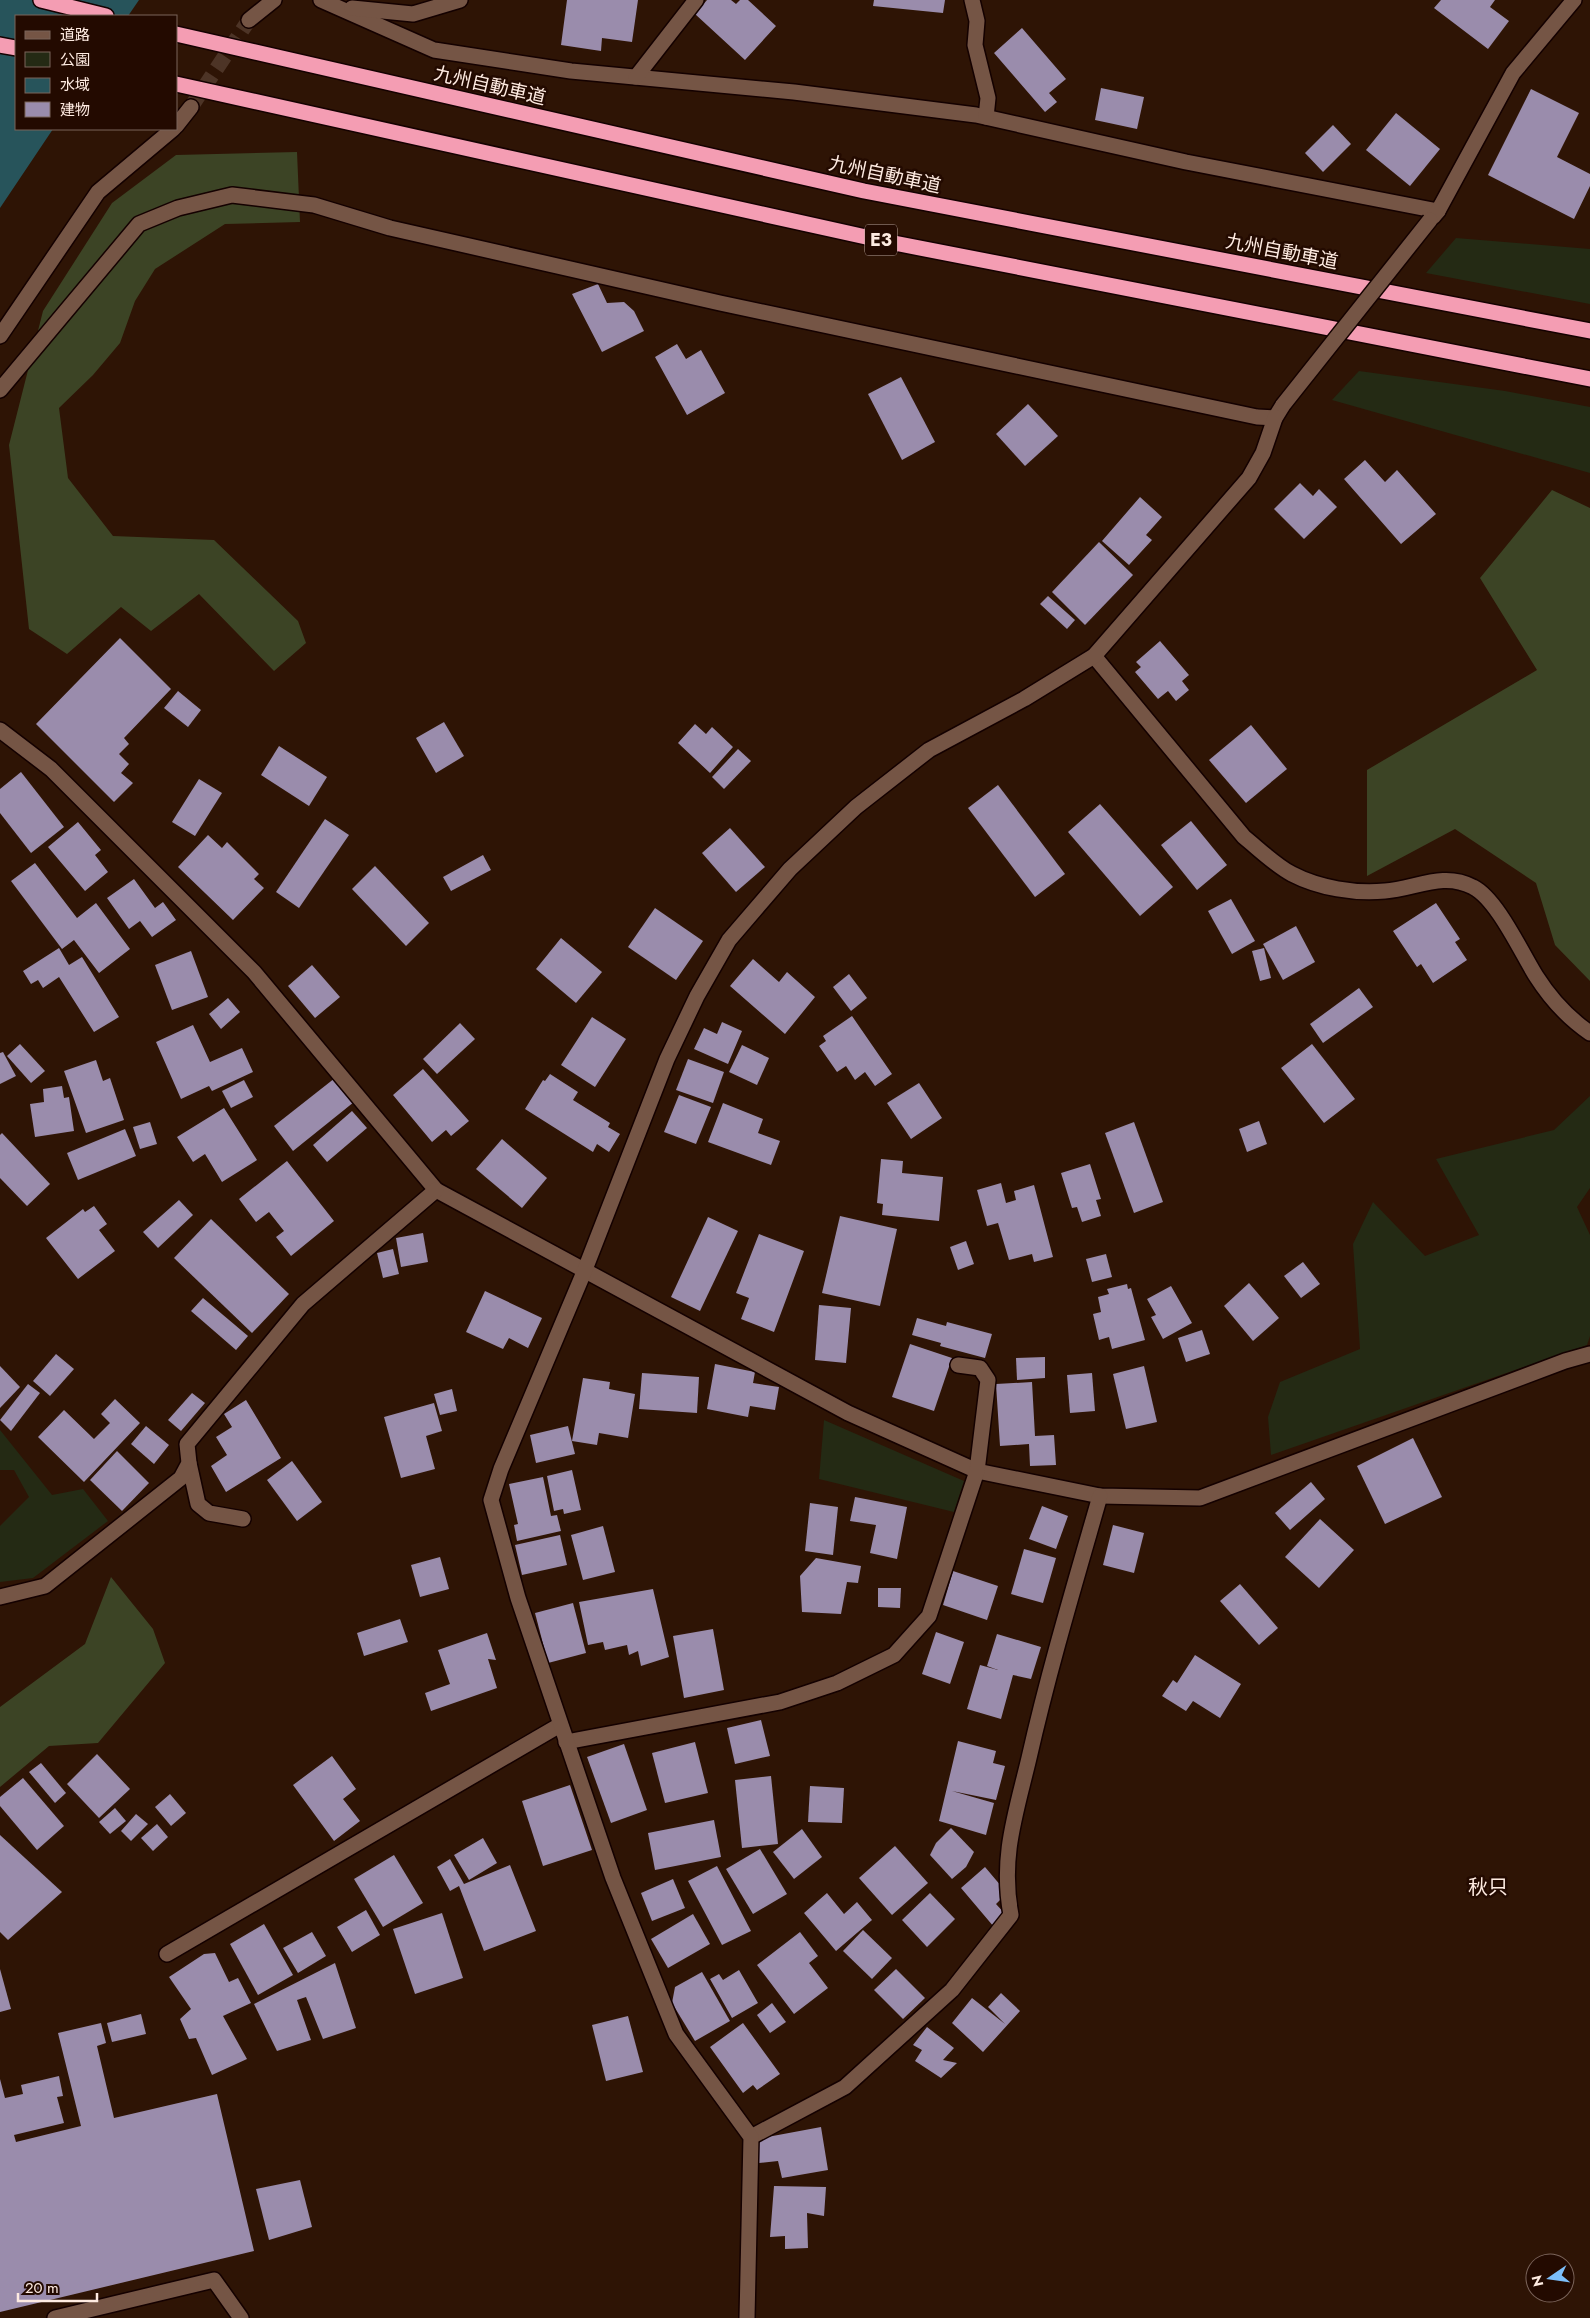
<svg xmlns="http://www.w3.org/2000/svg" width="1590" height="2318" viewBox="0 0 1590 2318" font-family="Jost,'Noto Sans JP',sans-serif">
  <rect width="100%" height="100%" fill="#2e1405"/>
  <!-- green -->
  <g fill="#242a14">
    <path d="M1456 238 1590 249V304L1426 273Z"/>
    <path d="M1359 371 1505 391 1590 407V473L1332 400Z"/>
    <path d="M1590 1096V1188L1577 1207 1590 1235V1336L1587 1345 1271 1455 1268 1417 1280 1382 1360 1349 1353 1244 1373 1202 1425 1256 1479 1235 1436 1159 1554 1130Z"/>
    <path d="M824 1420 964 1481 954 1512 819 1479Z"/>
    <path d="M0 1430 52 1495 83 1489 108 1521 33 1578 0 1582V1526L29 1497 14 1470H0Z"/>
  </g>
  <!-- forest -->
  <g fill="#3c4425">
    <path d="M297 152 300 222 225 224 155 269 135 301 120 343 93 375 59 408 68 478 113 536 214 540 298 621 306 643 274 671 199 594 151 631 121 607 67 654 29 629 9 445 43 311 112 203 176 155Z"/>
    <path d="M1552 490 1590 508V981L1555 945 1536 883 1455 829 1367 876V770L1537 670 1480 578Z"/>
    <path d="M111 1577 153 1629 165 1663 98 1743 49 1746 0 1787V1707L85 1644Z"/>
  </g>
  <!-- water -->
  <path fill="#27545b" d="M0 0H139L128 16H16V129H53L0 208Z"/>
  <!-- building -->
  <g fill="#9a8cac">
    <path d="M567 0H638L632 42 602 38 601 51 561 45Z"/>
    <path d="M707 0H731L736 4 740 0H748L776 26 745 60 695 14Z"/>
    <path d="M874 0H945L943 13 873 6Z"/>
    <path d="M1441 0H1495L1490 7 1509 21 1488 49 1434 8Z"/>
    <path d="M1022 28 1066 79 1049 93 1057 102 1045 112 994 53Z"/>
    <path d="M1101 88 1144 97 1137 129 1095 120Z"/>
    <path d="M1531 89 1579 113 1557 157 1590 174V186L1574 219 1488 175Z"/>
    <path d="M1396 113 1440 149 1410 186 1366 150Z"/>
    <path d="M1333 125 1351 144 1323 172 1305 153Z"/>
    <path d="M598 284 607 303 624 302 634 311 644 331 602 352 572 294Z"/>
    <path d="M677 344 686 359 701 350 725 393 687 415 655 357Z"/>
    <path d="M901 377 935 442 902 460 868 394Z"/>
    <path d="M1028 404 1058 436 1025 466 996 434Z"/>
    <path d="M1365 460 1385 482 1397 470 1436 514 1401 544 1344 479Z"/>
    <path d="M1300 483 1313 496 1319 489 1337 507 1304 539 1274 509Z"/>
    <path d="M1140 497 1162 517 1146 535 1152 540 1129 565 1102 541Z"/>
    <path d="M1099 542 1133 575 1085 625 1052 592Z"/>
    <path d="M1048 596 1075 620 1067 629 1040 604Z"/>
    <path d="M120 638 171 689 124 738 129 744 119 754 129 764 121 773 133 783 114 802 36 724Z"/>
    <path d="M1160 641 1189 675 1182 681 1189 690 1176 701 1168 691 1158 699 1135 672 1141 667 1136 662Z"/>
    <path d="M178 691 201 710 188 727 164 708Z"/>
    <path d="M444 722 464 756 436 773 416 738Z"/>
    <path d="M695 724 706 734 712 727 733 747 710 773 678 743Z"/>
    <path d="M1251 725 1287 769 1246 803 1209 760Z"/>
    <path d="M279 746 327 777 309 806 261 775Z"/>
    <path d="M738 749 751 761 724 789 712 777Z"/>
    <path d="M21 772 64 827 31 853 0 813V789Z"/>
    <path d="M199 779 222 793 195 836 172 822Z"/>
    <path d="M998 785 1065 874 1035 897 968 808Z"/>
    <path d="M1100 804 1173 887 1140 916 1068 832Z"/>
    <path d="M325 819 349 835 299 908 276 892Z"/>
    <path d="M1191 821 1227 865 1197 890 1161 845Z"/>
    <path d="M78 822 101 850 95 855 108 872 85 891 48 847Z"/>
    <path d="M730 828 765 867 736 892 702 853Z"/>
    <path d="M208 835 222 848 227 842 259 874 254 879 264 888 233 920 178 867Z"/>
    <path d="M483 855 491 870 451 891 443 877Z"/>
    <path d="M35 863 77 918 96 903 130 949 99 973 74 940 62 949 11 881Z"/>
    <path d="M375 866 429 923 406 946 352 889Z"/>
    <path d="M134 879 155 908 163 902 176 920 152 937 140 921 129 929 107 898Z"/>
    <path d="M1231 899 1255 941 1232 954 1208 911Z"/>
    <path d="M1436 903 1460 939 1455 942 1467 960 1433 983 1421 964 1417 967 1393 931Z"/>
    <path d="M655 908 703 941 676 980 628 947Z"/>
    <path d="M1296 926 1315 962 1283 980 1263 944Z"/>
    <path d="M561 938 602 972 576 1003 536 969Z"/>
    <path d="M59 948 69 965 82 957 119 1017 94 1032 59 977 43 988 38 980 31 984 23 971Z"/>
    <path d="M1264 948 1271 978 1260 981 1252 951Z"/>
    <path d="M191 951 208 997 172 1010 155 965Z"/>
    <path d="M753 959 779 982 787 972 815 997 785 1034 730 986Z"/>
    <path d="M312 965 340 997 315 1018 288 986Z"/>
    <path d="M849 974 867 998 851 1011 833 987Z"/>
    <path d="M1359 988 1373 1007 1323 1043 1310 1024Z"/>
    <path d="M228 998 240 1012 221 1029 209 1014Z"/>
    <path d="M852 1016 892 1074 875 1086 865 1072 855 1080 846 1066 837 1072 819 1046 826 1041 823 1036Z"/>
    <path d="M592 1017 626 1039 595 1087 561 1065Z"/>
    <path d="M722 1022 742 1031 728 1064 694 1049 704 1028 717 1034Z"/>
    <path d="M460 1023 475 1039 437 1074 423 1059Z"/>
    <path d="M193 1025 210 1062 242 1048 253 1072 212 1091 209 1086 181 1099 156 1042Z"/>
    <path d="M20 1044 45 1071 31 1083 7 1056Z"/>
    <path d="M1312 1044 1355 1099 1324 1123 1281 1068Z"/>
    <path d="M742 1045 769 1058 757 1085 729 1072Z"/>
    <path d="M3 1052 16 1076 0 1084V1053Z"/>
    <path d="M688 1059 724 1072 713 1103 676 1090Z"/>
    <path d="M96 1060 103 1081 110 1078 124 1120 86 1133 64 1071Z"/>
    <path d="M423 1069 469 1121 451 1136 446 1130 432 1142 393 1095Z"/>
    <path d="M550 1074 578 1092 573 1100 610 1123 608 1127 620 1134 609 1152 597 1144 593 1152 525 1109 543 1080 545 1081Z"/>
    <path d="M335 1078 354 1102 293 1151 274 1126Z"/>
    <path d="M244 1080 253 1097 231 1108 222 1091Z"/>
    <path d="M919 1083 942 1118 911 1139 887 1103Z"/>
    <path d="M62 1086 64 1098 69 1097 74 1131 35 1137 30 1104 44 1102 43 1089Z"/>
    <path d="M679 1095 711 1107 696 1144 664 1132Z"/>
    <path d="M723 1103 763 1119 758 1133 780 1141 771 1165 708 1142Z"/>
    <path d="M224 1108 257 1160 222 1182 205 1154 193 1162 177 1137Z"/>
    <path d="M352 1111 367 1128 327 1162 313 1145Z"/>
    <path d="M1259 1121 1267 1144 1247 1152 1239 1129Z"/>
    <path d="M150 1122 157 1144 140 1149 133 1127Z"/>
    <path d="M1134 1122 1163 1202 1134 1213 1105 1133Z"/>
    <path d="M125 1129 136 1156 78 1180 67 1153Z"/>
    <path d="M2 1133 50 1184 27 1206 0 1178V1135Z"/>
    <path d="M502 1139 547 1178 522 1208 476 1169Z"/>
    <path d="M881 1159 903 1161 902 1173 943 1177 939 1221 882 1215 883 1204 877 1203Z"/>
    <path d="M287 1161 334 1221 291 1256 276 1237 284 1231 269 1212 256 1222 239 1199Z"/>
    <path d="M1090 1164 1101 1199 1096 1200 1101 1216 1082 1222 1077 1207 1072 1208 1061 1173Z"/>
    <path d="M1001 1183 1006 1203 1016 1200 1014 1191 1034 1185 1053 1257 1034 1262 1032 1254 1009 1260 998 1223 987 1226 977 1190Z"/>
    <path d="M179 1200 193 1215 158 1248 143 1232Z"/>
    <path d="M94 1206 107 1224 99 1230 115 1251 78 1279 46 1238 83 1209 85 1212Z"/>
    <path d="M840 1216 897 1229 880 1306 822 1293Z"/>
    <path d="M708 1217 738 1231 700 1311 671 1297Z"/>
    <path d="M211 1219 289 1294 252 1333 174 1258Z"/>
    <path d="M423 1233 428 1262 401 1267 396 1238Z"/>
    <path d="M759 1234 804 1251 774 1332 741 1319 749 1298 736 1293Z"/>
    <path d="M966 1241 974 1264 958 1270 950 1247Z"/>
    <path d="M393 1249 399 1274 383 1278 377 1253Z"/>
    <path d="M1106 1254 1112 1277 1092 1282 1086 1259Z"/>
    <path d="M1303 1262 1320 1284 1301 1298 1284 1276Z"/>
    <path d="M1249 1283 1279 1318 1253 1341 1224 1306Z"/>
    <path d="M1127 1284 1128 1289 1131 1288 1145 1340 1112 1349 1109 1337 1099 1340 1093 1314 1101 1312 1098 1297 1109 1294 1107 1289Z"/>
    <path d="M1171 1286 1192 1323 1163 1339 1151 1317 1156 1315 1147 1299Z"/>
    <path d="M485 1291 542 1318 528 1348 509 1338 503 1349 466 1332Z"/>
    <path d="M203 1298 248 1336 236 1350 191 1311Z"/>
    <path d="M819 1305 851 1308 846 1363 815 1360Z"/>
    <path d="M917 1318 946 1326 947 1322 992 1334 985 1358 940 1346 941 1343 912 1335Z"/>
    <path d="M1202 1330 1210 1354 1186 1362 1178 1338Z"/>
    <path d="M910 1344 952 1358 934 1411 892 1397Z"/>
    <path d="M56 1354 74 1369 50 1396 33 1381Z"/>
    <path d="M1045 1357V1378L1017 1380 1016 1358Z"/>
    <path d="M715 1364 755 1372 753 1383 779 1387 775 1410 750 1406 748 1417 707 1409Z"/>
    <path d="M0 1366 20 1387 0 1408Z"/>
    <path d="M1144 1366 1157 1422 1126 1429 1113 1374Z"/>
    <path d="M642 1373 699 1377 697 1413 639 1409Z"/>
    <path d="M1092 1373 1095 1411 1070 1413 1067 1375Z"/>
    <path d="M583 1378 610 1382 609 1389 635 1394 628 1438 599 1433 597 1445 572 1441Z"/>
    <path d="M1032 1382 1035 1436 1054 1435 1056 1465 1030 1466 1029 1444 1000 1446 996 1384Z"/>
    <path d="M28 1384 40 1393 11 1431 0 1420Z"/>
    <path d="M452 1389 457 1411 440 1415 434 1394Z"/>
    <path d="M192 1393 205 1403 181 1431 168 1420Z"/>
    <path d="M115 1399 140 1423 84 1482 38 1437 64 1410 94 1439 110 1423 101 1414Z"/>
    <path d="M246 1400 281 1458 226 1492 211 1466 227 1455 216 1437 232 1427 224 1414Z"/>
    <path d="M434 1403 442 1431 426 1436 435 1469 401 1478 384 1417Z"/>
    <path d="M146 1426 169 1445 154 1464 131 1444Z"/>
    <path d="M568 1426 575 1454 536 1463 530 1435Z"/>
    <path d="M1413 1438 1442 1497 1385 1524 1357 1466Z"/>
    <path d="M117 1451 149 1483 122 1511 90 1480Z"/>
    <path d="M292 1461 322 1502 297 1521 267 1480Z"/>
    <path d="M572 1470 581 1510 564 1514 563 1509 554 1511 547 1476Z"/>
    <path d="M543 1477 551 1516 557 1515 561 1531 517 1541 514 1525 518 1524 509 1484Z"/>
    <path d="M1311 1482 1325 1499 1290 1530 1275 1513Z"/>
    <path d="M855 1497 907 1507 897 1559 870 1553 876 1525 850 1521Z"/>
    <path d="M810 1503 838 1507 833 1555 805 1551Z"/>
    <path d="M1042 1506 1068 1516 1056 1549 1029 1539Z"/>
    <path d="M1320 1519 1354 1550 1319 1588 1285 1557Z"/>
    <path d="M1113 1525 1144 1533 1134 1573 1103 1565Z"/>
    <path d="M603 1526 615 1572 583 1580 571 1535Z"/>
    <path d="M560 1535 567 1565 522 1575 515 1545Z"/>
    <path d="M1024 1549 1056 1558 1043 1603 1011 1594Z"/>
    <path d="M440 1557 449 1589 420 1597 411 1565Z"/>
    <path d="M816 1558 861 1566 858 1583 847 1582 841 1614 802 1612 800 1576Z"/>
    <path d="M953 1571 998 1586 987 1620 943 1605Z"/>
    <path d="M1240 1584 1278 1628 1259 1645 1220 1601Z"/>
    <path d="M878 1588H901L900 1608 878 1607Z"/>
    <path d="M653 1589 669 1657 641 1666 638 1651 629 1655 627 1645 605 1650 603 1642 588 1645 579 1602Z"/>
    <path d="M573 1603 586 1653 548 1663 535 1613Z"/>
    <path d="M400 1619 408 1642 364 1656 357 1633Z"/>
    <path d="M713 1629 724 1690 684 1698 673 1636Z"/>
    <path d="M936 1632 964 1642 950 1684 922 1674Z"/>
    <path d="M487 1633 496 1660 488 1659 497 1688 431 1711 425 1693 450 1684 438 1650Z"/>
    <path d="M997 1634 1041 1647 1031 1679 1013 1675 1001 1719 967 1709 980 1665 998 1670 987 1666Z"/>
    <path d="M1195 1655 1241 1684 1220 1718 1193 1701 1186 1711 1162 1696 1173 1680 1177 1683Z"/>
    <path d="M761 1720 770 1756 735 1764 727 1728Z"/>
    <path d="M958 1741 996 1751 993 1763 1005 1766 996 1800 952 1791 994 1803 986 1835 939 1821Z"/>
    <path d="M695 1742 708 1793 665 1803 652 1753Z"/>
    <path d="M624 1744 647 1810 611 1823 587 1757Z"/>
    <path d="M97 1754 130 1789 99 1818 67 1784Z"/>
    <path d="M332 1756 356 1789 343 1799 360 1821 334 1841 293 1785Z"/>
    <path d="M41 1763 66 1793 55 1803 29 1772Z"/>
    <path d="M771 1776 778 1844 742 1848 735 1780Z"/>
    <path d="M23 1778 64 1826 37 1850 0 1806V1797Z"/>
    <path d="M570 1785 592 1850 543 1866 522 1801Z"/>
    <path d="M810 1786 844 1788 842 1823 808 1822Z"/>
    <path d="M170 1794 186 1813 171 1826 155 1807Z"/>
    <path d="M115 1808 126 1821 110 1834 99 1822Z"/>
    <path d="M136 1814 148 1824 131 1841 121 1831Z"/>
    <path d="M714 1820 721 1857 655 1870 648 1833Z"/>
    <path d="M157 1824 168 1837 153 1851 141 1838Z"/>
    <path d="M951 1828 974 1852 966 1867 952 1879 930 1855 936 1843Z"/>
    <path d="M802 1829 822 1857 794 1879 773 1852Z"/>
    <path d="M0 1835 62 1892 8 1940 0 1932Z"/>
    <path d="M483 1838 497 1863 469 1880 454 1855Z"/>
    <path d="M895 1846 928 1883 892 1915 859 1878Z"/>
    <path d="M760 1849 787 1894 753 1914 726 1869Z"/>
    <path d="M394 1855 423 1903 383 1927 354 1879Z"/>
    <path d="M450 1859 464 1884 510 1865 536 1931 484 1951 459 1886 450 1891 437 1867Z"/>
    <path d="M717 1866 751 1931 722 1945 688 1881Z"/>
    <path d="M985 1867 1007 1893 996 1904 1007 1916 994 1927 961 1888Z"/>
    <path d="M673 1879 685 1908 652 1921 641 1893Z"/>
    <path d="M827 1893 844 1914 857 1902 872 1920 836 1951 804 1913Z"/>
    <path d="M930 1893 955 1919 927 1947 902 1920Z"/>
    <path d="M366 1910 380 1935 352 1952 337 1927Z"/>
    <path d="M442 1913 463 1978 415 1994 393 1929Z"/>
    <path d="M693 1914 710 1944 668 1968 651 1939Z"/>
    <path d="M264 1924 293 1975 258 1995 230 1944Z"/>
    <path d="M863 1930 892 1958 872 1979 843 1951Z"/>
    <path d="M312 1932 326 1956 298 1973 283 1948Z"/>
    <path d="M800 1932 818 1956 809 1963 828 1988 794 2014 757 1965Z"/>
    <path d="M215 1953 229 1982 238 1978 251 2003 223 2016 247 2059 212 2075 196 2038 189 2039 180 2019 191 2009 169 1977 204 1954Z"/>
    <path d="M335 1963 356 2028 323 2039 306 1997 297 2000 311 2040 277 2051 254 2004Z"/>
    <path d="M0 1969 11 2009 0 2012Z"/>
    <path d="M896 1969 925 1998 903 2019 874 1990Z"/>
    <path d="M739 1970 758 2003 732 2018 710 1979 719 1974 723 1980Z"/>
    <path d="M702 1972 730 2021 695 2041 672 2003 675 1987Z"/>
    <path d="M1001 1993 1020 2011 983 2052 952 2023 972 1998 1005 2024 988 2007Z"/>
    <path d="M772 2003 786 2022 770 2033 757 2015Z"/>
    <path d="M141 2014 146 2034 112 2042 107 2023Z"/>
    <path d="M628 2016 643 2072 606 2081 592 2025Z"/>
    <path d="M101 2023 106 2043 97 2046 114 2118 217 2094 254 2251 0 2312V2079L5 2098 23 2094 21 2085 59 2076 63 2096 57 2097 64 2123 14 2135 16 2142 81 2126 58 2033Z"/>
    <path d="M743 2023 780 2074 757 2090 753 2085 743 2093 710 2047Z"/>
    <path d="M927 2027 954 2048 943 2060 957 2063 941 2078 915 2061 922 2050 913 2045Z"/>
    <path d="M821 2127 828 2170 782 2178 778 2161 759 2163 757 2139Z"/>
    <path d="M300 2180 312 2227 269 2240 256 2189Z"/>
    <path d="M774 2186 826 2187 824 2216 807 2213 808 2248 785 2249V2236L770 2237Z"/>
  </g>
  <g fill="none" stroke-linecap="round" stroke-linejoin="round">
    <!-- minor-tunnel -->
    <path stroke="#4d3426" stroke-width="15" stroke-dasharray="15 8" stroke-linecap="butt" d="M191 107 249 20"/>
    <defs>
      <g id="minor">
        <path d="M321 0 434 50 571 71 794 92 976 115 1186 162 1438 211"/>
        <path d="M972 0 977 21 975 45 988 98 986 117"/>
        <path d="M352 8 413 14 460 0"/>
        <path d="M249 20 274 0"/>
        <path d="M636 77 696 0"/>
        <path d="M176 126 191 107"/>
        <path d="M1433 217 1438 211 1513 73 1574 0"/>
        <path d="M0 336 98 192 173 129"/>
        <path d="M0 390 139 224 178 208 232 195 314 205 390 228 720 303 1257 417 1275 418"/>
        <path d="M1094 656 1244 837C1260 850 1275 865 1292 874 1319 888 1355 894 1385 891 1415 889 1443 871 1473 887 1497 899 1521 952 1536 976 1550 998 1568 1018 1590 1033"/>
        <path d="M0 730 51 769 254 972 436 1190 848 1413 977 1471 1100 1496 1200 1498 1565 1361 1590 1354"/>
        <path d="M189 1463 198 1504 209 1513 243 1519"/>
        <path d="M0 1597 45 1586 181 1478 189 1463 187 1444 303 1304 436 1190"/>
        <path d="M566 1742 780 1702 837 1683 894 1655 929 1616 977 1471 988 1380 980 1368 958 1365"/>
        <path d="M167 1954 560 1725"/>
        <path d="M751 2137 845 2087 952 1990 1011 1915C1000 1857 1016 1813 1029 1758 1049 1670 1075 1583 1100 1496"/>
        <path d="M55 2318 214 2280 241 2318"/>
        <path d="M747 2318 751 2137 676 2034 613 1878 518 1598 491 1500 501 1469 584 1272 667 1059 697 996 729 940 790 869 856 807 929 750 1024 699 1094 656 1249 478 1263 453 1275 418 1283 405"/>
      </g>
      <g id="highway">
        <path d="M41 0 106 16"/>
        <path d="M176 34 864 191 1590 331"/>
        <path d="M0 45 16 48"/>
        <path d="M176 84 884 241 1590 379"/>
      </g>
    </defs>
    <!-- minor casing -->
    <use href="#minor" stroke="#140100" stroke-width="18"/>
    <!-- highway casing -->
    <use href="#highway" stroke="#140100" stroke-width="18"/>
    <!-- minor -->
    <use href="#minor" stroke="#755545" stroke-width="15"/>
    <!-- highway -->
    <use href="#highway" stroke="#f49db3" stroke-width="15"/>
    <defs>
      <path id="minor-bridge" d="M1283 405 1430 220"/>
    </defs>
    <!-- minor-bridge casing -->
    <use href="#minor-bridge" stroke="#140100" stroke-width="18" stroke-linecap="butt"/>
    <!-- minor-bridge -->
    <use href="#minor-bridge" stroke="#755545" stroke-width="15"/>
  </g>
  <g text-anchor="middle" stroke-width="5" stroke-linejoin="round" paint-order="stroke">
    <!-- shield labels -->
    <rect fill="#230a00" stroke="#bca89e" stroke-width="1" x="865" y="224.5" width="32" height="31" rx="4"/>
    <g font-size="18" font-weight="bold" fill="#feebe1">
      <text x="881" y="246">E3</text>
    </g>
    <!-- street labels -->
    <g font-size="19" fill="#feebe1" stroke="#230a00">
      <text transform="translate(490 85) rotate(13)" y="7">九州自動車道</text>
      <text transform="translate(885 174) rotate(12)" y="7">九州自動車道</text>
      <text transform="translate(1282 251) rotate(11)" y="7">九州自動車道</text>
    </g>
    <!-- neighbourhood labels -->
    <g font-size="20" fill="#feebe1" stroke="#230a00">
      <text x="1488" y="1894">秋只</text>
    </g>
  </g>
  <!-- legend -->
  <rect x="15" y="15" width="162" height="115" fill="#230a00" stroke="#7b645a"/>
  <rect x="25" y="31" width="25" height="8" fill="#755545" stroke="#7b645a"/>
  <text x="60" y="40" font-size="15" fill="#feebe1">道路</text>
  <rect x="25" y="52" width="25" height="15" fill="#242a14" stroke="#7b645a"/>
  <text x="60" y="65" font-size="15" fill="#feebe1">公園</text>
  <rect x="25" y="78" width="25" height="15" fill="#27545b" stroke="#7b645a"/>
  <text x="60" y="90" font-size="15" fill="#feebe1">水域</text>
  <rect x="25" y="102" width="25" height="15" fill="#9a8cac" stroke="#7b645a"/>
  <text x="60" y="115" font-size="15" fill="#feebe1">建物</text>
  <!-- north arrow -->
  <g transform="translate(1550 2278) rotate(257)"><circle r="24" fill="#230a00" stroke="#7b645a"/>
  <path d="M0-4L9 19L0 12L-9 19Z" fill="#7cbef9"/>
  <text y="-8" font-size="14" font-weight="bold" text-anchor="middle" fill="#feebe1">N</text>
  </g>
  <!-- scale -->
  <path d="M18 2293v8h79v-8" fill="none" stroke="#feebe1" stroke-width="2.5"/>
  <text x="25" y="2293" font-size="15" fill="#feebe1" stroke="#230a00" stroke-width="4" paint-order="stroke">20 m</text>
</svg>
